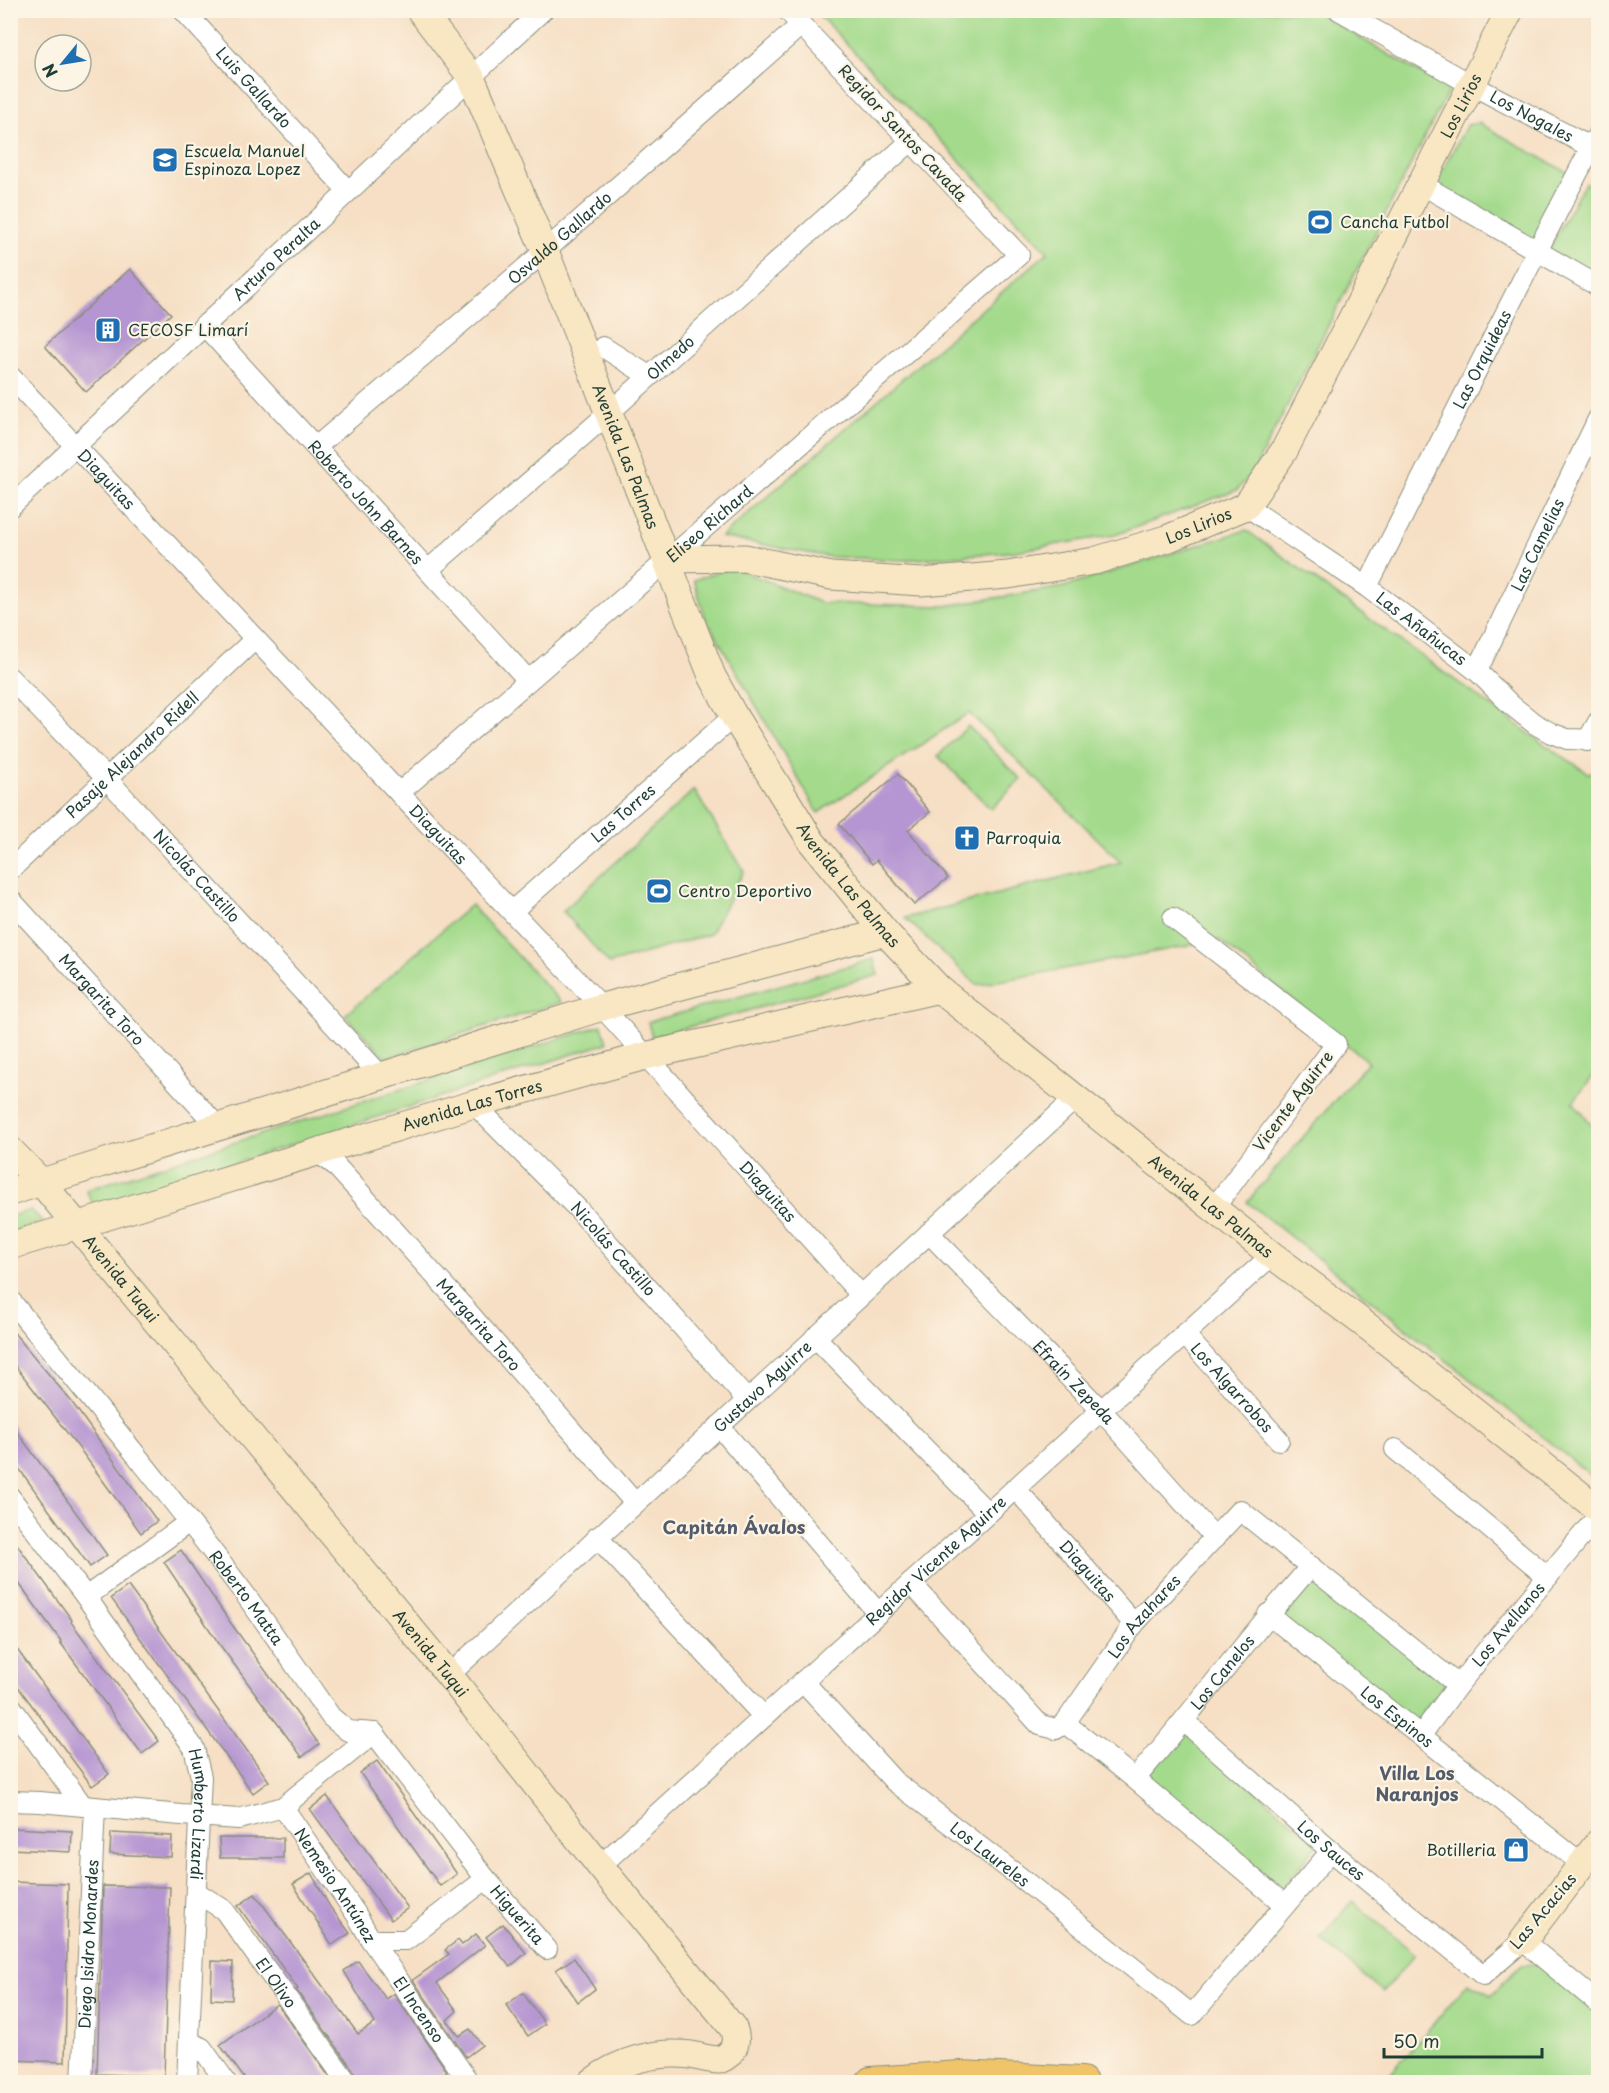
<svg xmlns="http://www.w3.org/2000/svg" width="1609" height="2093" viewBox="0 0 1609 2093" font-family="'Playpen Sans',sans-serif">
  <rect width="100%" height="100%" fill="#fcf5e5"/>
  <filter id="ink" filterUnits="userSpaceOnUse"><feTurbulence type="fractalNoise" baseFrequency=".0167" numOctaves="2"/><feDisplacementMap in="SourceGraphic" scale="12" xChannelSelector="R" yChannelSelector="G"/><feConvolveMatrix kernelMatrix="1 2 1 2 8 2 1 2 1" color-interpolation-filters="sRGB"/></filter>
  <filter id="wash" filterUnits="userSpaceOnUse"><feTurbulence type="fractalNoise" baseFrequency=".008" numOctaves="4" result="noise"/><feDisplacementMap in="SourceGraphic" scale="24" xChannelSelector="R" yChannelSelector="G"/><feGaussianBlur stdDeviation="1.35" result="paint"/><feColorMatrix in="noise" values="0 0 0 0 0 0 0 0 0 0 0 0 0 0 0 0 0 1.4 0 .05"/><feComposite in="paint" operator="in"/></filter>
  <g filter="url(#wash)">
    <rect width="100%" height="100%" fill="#f6dfc4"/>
    <!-- green -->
    <g fill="#a3da8b" stroke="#618c60" stroke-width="1.5">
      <path d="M815 11H1315L1449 90 1253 472 1237 490 1115 535 1010 552 903 560 830 557 721 537 1048 252Z"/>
      <path d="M1479 123 1572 175 1533 243 1433 187 1467 125Z"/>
      <path d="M1585 183 1598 191V278L1548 250Z"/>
      <path d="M1246 530 1548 747 1588 773 1598 771V1070L1573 1102 1598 1132V1174L1596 1183 1598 1185V1481L1247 1202 1368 1062 1219 940 977 985 905 918 1121 862 969 713 818 813 705 617 694 580 733 567 821 603 945 606 1064 587Z"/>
      <path d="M968 726 1021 779 991 809 938 756Z"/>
      <path d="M694 790 744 871 710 934 609 964 563 911Z"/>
      <path d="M471 905 561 1002 386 1058 345 1015Z"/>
      <path d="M874 959 878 975 652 1037 648 1022Z"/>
      <path d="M602 1025 607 1043 95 1208 86 1190Z"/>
      <path d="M31 1210 43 1222 11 1232V1216Z"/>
      <path d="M1313 1575 1447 1681 1415 1723 1278 1615Z"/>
      <path d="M1183 1727 1318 1844 1280 1891 1145 1775Z"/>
      <path d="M1352 1901 1415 1954 1383 1992 1320 1939Z"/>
      <path d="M1536 1964 1598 2014V2082H1439L1387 2078 1468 1983 1491 1995 1521 1965Z"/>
    </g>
    <g id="blocks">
      <!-- building -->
      <g fill="#b595d2">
        <path d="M130 269 171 314 86 392 45 346Z"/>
        <path d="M898 774 930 812 908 830 948 878 914 905 877 860 872 864 839 824Z"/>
        <path d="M10 1328 71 1401 157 1521 141 1533 82 1452 10 1359Z"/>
        <path d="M10 1422 107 1555 90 1567 10 1456Z"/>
        <path d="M10 1535 72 1620 71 1622 159 1741 142 1754 60 1642 61 1641 10 1571Z"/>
        <path d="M181 1550 230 1622 319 1744 302 1757 220 1645 164 1562Z"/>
        <path d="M128 1586 269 1781 253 1793 111 1598Z"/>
        <path d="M10 1640 109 1774 92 1786 10 1676Z"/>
        <path d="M377 1761 457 1874 440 1886 360 1773Z"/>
        <path d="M327 1796 408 1908 391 1920 310 1809Z"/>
        <path d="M12 1828 72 1831 71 1852 11 1849Z"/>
        <path d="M111 1833 172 1836 171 1857 110 1854Z"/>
        <path d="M219 1838H283V1858H220Z"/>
        <path d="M311 1873 330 1907 350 1933 332 1945 293 1884Z"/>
        <path d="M10 1882 68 1884 65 2062 10 2060Z"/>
        <path d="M103 1886 170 1887 164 2076 97 2074Z"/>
        <path d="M255 1894 358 2034 375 2023 344 1971 358 1961 386 1999 394 1994 447 2071 441 2075 446 2082H359L357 2075 296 1990 298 1989 238 1906Z"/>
        <path d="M503 1924 526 1953 510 1967 486 1937Z"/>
        <path d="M476 1934 485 1945 437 1983 457 2011 447 2020 459 2036 470 2029 482 2045 466 2057 413 1980 449 1954 445 1950 458 1940 462 1945Z"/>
        <path d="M574 1958 595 1989 578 2002 556 1970Z"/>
        <path d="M212 1961 233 1962 232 2000 211 1999Z"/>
        <path d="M523 1993 545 2024 528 2036 506 2005Z"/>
        <path d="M277 2004 333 2082H247L220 2045Z"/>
      </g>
    </g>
  </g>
  <g filter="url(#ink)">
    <use href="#blocks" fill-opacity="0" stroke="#8a8e7c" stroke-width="1.5"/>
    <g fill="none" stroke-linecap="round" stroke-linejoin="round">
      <defs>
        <g id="street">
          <path id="s1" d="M183 10 348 191"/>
          <path id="s2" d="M1339 10 1472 85 1598 151"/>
          <path d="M1421 184 1598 286"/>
          <path id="s3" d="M204 325 528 680"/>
          <path d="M603 347 649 376"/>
          <path id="s4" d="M10 376 399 793 602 1007 861 1295"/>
          <path id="s5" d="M316 447 545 251 801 25"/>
          <path id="s6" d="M1246 506 1367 587 1477 671 1511 705 1535 724 1551 733 1567 739 1598 740"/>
          <path id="s7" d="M10 507 543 10"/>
          <path id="s8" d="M428 570 610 412 911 141"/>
          <path id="s9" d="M1367 587 1537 251 1598 134"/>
          <path id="s10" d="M1477 671 1598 419"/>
          <path id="s11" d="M10 678 107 779 381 1076"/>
          <path d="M1587 741 1598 722"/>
          <path id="s12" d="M399 793 1019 255 787 10"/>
          <path id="s13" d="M10 870 255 639"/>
          <path id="s14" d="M10 899 218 1127"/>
          <path id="s15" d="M512 911 734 716"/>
          <path d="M1173 918 1336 1044 1214 1208"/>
          <path id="s16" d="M474 1104 578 1209 747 1400"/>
          <path id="s17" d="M317 1152 335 1165 467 1311 635 1503"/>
          <path id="s18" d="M929 1233 1101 1410 1215 1538"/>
          <path id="s19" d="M10 1300C90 1398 171 1496 247 1597 276 1637 303 1677 331 1717L348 1731 374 1733 486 1879 547 1949"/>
          <path id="s20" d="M1184 1334 1279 1440"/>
          <path d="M815 1337 988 1513"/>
          <path d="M719 1426 878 1613"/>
          <path d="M1395 1449 1548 1577"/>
          <path id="s21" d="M1015 1488 1134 1624"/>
          <path id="s22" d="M10 1497 86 1597 194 1748 201 1777 187 2082"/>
          <path d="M597 1537 764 1717"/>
          <path id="s23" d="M911 1583 1040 1725 1056 1729 1065 1723 1134 1624 1240 1510 1458 1685"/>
          <path d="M86 1597 189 1522"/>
          <path id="s24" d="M1268 1614 1582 1864"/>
          <path id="s25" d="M449 1675 1076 1098"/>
          <path id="s26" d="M803 1681 894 1781 1021 1878 1192 2015 1331 1851"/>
          <path d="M10 1705 83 1806"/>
          <path id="s27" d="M1184 1721 1331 1851 1483 1975 1523 1941 1598 2003"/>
          <path d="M1065 1723 1135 1779 1285 1905"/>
          <path id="s28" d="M1421 1735 1458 1685 1598 1516"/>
          <path id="s29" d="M1135 1779C1195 1709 1250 1635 1311 1566"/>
          <path d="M10 1801 40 1802 181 1815 239 1819 283 1807 374 1733"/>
          <path id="s30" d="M283 1807 356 1914 371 1940 468 2081"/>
          <path id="s31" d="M600 1866 1272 1255"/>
          <path id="s32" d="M196 1892 224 1910 347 2082"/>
          <path d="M371 1940H406L486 1879"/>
          <path d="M189 2041 202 2048 226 2082"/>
          <path id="s33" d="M82 2082 95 1807"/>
        </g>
        <g id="secondary">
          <path id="s34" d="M420 10 471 77 545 251 712 676 734 716 812 842 885 932 939 989 1272 1255 1371 1329 1598 1509"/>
          <path id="s35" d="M668 559 745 558 831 576 921 582 1008 575 1094 561 1169 538 1246 506 1284 451 1510 10"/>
          <path id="s36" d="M10 1150 41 1182 449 1675 600 1866 733 2028C739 2042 734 2054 719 2060 709 2060 701 2057 691 2055 656 2051 620 2060 592 2082"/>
          <path d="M10 1192 602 1007 885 932"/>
          <path id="s37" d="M10 1246 474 1104 645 1056 939 989"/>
          <path d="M1523 1941 1598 1843"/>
        </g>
        <path id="primary" d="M871 2082 961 2076 1082 2082"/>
      </defs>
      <!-- street casing -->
      <use href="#street" stroke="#8a8e7c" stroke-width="22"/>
      <!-- secondary casing -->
      <use href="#secondary" stroke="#8a8e7c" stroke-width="29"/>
      <!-- primary casing -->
      <use href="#primary" stroke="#8a8e7c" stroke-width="32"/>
      <!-- street -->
      <use href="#street" stroke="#fff" stroke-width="20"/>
      <!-- secondary -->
      <use href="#secondary" stroke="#f9e7c3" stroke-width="27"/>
      <!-- primary -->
      <use href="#primary" stroke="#f0c469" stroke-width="30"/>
    </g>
  </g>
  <!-- icons -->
  <defs>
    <symbol id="school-square" viewBox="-11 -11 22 22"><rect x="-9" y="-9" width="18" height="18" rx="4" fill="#1f6fb2" stroke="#fcf5e5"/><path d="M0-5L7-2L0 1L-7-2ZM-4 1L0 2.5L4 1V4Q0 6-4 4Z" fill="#fff"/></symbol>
    <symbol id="stadium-square" viewBox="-11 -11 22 22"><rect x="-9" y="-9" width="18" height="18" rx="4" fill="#1f6fb2" stroke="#fcf5e5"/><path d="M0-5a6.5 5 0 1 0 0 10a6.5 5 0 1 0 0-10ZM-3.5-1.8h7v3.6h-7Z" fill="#fff"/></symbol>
    <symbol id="building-square" viewBox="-11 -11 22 22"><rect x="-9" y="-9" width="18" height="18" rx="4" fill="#1f6fb2" stroke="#fcf5e5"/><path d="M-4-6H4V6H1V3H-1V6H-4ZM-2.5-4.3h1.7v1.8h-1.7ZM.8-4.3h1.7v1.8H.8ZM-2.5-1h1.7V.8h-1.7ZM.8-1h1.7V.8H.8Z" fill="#fff"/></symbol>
    <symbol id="church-square" viewBox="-11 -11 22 22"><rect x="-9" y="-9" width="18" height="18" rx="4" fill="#1f6fb2" stroke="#fcf5e5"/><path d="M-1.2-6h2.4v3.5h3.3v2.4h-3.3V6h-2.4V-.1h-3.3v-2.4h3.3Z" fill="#fff"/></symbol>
    <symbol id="shop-square" viewBox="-11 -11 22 22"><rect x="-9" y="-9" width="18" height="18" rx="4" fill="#1f6fb2" stroke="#fcf5e5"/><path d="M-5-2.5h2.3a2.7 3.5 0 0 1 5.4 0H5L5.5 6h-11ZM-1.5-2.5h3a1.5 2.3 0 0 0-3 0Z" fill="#fff"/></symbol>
  </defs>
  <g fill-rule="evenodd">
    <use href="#school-square" x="150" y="145" width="30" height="30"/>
    <use href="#stadium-square" x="1305" y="207" width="30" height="30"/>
    <use href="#building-square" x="93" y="315" width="30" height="30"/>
    <use href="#church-square" x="952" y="823" width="30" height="30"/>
    <use href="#stadium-square" x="644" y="876" width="30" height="30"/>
    <use href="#shop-square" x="1501" y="1835" width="30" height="30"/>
  </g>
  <g text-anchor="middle" stroke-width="4.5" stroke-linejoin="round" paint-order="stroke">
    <!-- street labels -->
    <g font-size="16" fill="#1f3d34" stroke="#fcf5e5">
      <text dy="6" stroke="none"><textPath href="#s1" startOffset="105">Luis Gallardo</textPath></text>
      <text dy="6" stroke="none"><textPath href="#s35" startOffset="1046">Los Lirios</textPath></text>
      <text dy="6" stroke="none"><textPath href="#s2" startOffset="220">Los Nogales</textPath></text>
      <text transform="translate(903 133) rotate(47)" y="6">Regidor Santos Cavada</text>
      <text dy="6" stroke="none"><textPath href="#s5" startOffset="321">Osvaldo Gallardo</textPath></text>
      <text dy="6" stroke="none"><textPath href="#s7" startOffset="364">Arturo Peralta</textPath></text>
      <text dy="6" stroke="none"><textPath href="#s8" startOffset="322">Olmedo</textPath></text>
      <text dy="6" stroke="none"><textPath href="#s9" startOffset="255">Las Orquideas</textPath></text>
      <text dy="6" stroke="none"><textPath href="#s34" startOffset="494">Avenida Las Palmas</textPath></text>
      <text dy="6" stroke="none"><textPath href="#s4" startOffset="141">Diaguitas</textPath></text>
      <text dy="6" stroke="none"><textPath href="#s3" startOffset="240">Roberto John Barnes</textPath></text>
      <text dy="6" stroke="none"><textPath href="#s12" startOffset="411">Eliseo Richard</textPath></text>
      <text dy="6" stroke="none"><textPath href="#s35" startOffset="540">Los Lirios</textPath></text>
      <text dy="6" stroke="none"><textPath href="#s10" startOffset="140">Las Camelias</textPath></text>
      <text dy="6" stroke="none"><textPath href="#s6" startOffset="214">Las Añañucas</textPath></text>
      <text dy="6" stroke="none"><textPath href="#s13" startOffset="168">Pasaje Alejandro Ridell</textPath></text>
      <text dy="6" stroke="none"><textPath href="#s15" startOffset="148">Las Torres</textPath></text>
      <text dy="6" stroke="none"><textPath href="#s4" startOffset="627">Diaguitas</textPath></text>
      <text dy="6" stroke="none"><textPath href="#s11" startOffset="272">Nicolás Castillo</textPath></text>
      <text dy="6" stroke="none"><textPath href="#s34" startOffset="980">Avenida Las Palmas</textPath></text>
      <text dy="6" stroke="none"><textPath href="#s14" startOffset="136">Margarita Toro</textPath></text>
      <text transform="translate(1293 1101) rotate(-53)" y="6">Vicente Aguirre</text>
      <text dy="6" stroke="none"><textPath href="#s37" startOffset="483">Avenida Las Torres</textPath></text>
      <text dy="6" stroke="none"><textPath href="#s4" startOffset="1113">Diaguitas</textPath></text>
      <text dy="6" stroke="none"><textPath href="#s34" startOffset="1466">Avenida Las Palmas</textPath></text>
      <text dy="6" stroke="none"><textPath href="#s16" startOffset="201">Nicolás Castillo</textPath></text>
      <text dy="6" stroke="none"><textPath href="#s36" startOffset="170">Avenida Tuqui</textPath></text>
      <text dy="6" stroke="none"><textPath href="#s17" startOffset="237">Margarita Toro</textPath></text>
      <text dy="6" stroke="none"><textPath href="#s18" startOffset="208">Efraín Zepeda</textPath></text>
      <text dy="6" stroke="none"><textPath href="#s25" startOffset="426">Gustavo Aguirre</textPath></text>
      <text dy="6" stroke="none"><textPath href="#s20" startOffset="72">Los Algarrobos</textPath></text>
      <text dy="6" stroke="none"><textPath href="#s31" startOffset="454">Regidor Vicente Aguirre</textPath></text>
      <text dy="6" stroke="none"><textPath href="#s21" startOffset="110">Diaguitas</textPath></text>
      <text dy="6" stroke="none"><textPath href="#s19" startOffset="380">Roberto Matta</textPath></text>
      <text dy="6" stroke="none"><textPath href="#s23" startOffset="352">Los Azahares</textPath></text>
      <text dy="6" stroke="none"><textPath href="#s28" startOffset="141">Los Avellanos</textPath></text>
      <text dy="6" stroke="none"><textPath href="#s36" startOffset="656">Avenida Tuqui</textPath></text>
      <text dy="6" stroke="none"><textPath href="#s29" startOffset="138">Los Canelos</textPath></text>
      <text dy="6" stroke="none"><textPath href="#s24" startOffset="165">Los Espinos</textPath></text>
      <text dy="6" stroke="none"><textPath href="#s22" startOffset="378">Humberto Lizardi</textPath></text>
      <text dy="6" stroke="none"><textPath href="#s27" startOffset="196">Los Sauces</textPath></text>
      <text dy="6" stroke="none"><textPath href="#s26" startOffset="256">Los Laureles</textPath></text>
      <text dy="6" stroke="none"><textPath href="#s30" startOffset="94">Nemesio Antúnez</textPath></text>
      <text transform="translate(1543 1911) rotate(-50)" y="6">Las Acacias</text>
      <text dy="6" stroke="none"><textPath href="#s19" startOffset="806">Higuerita</textPath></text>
      <text dy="6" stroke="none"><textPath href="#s33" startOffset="138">Diego Isidro Monardes</textPath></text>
      <text dy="6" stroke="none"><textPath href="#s32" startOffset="123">El Olivo</textPath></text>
      <text dy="6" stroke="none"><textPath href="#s30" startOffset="244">El Incenso</textPath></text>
    </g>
    <!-- poi labels -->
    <g font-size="16" fill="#1f3d34" stroke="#fcf5e5" text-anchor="start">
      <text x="184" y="157">Escuela Manuel<tspan x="184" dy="18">Espinoza Lopez</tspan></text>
      <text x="1340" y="228">Cancha Futbol</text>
      <text x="128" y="336">CECOSF Limarí</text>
      <text x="986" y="844">Parroquia</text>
      <text x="678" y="897">Centro Deportivo</text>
      <text x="1496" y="1856" text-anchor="end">Botilleria</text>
    </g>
    <!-- neighbourhood labels -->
    <g font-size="18" font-weight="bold" fill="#545c6b" stroke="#fcf5e5">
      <text x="734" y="1534">Capitán Ávalos</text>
      <text x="1417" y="1780">Villa Los<tspan x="1417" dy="21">Naranjos</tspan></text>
    </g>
  </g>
  <!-- margin -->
  <rect width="1609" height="2093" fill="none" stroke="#fcf5e5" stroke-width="36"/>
  <!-- north arrow -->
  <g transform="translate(63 63) rotate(240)"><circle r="28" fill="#fcf5e5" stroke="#a4ab9e" stroke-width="1.5"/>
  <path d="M0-4.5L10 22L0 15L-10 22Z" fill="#1f6fb2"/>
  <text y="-9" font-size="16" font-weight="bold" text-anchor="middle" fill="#1f3d34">N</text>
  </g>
  <!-- scale -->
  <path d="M1384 2048v9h158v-9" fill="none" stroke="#1f3d34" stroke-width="3"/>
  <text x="1393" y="2048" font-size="18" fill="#1f3d34" stroke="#fcf5e5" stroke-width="4.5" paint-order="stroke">50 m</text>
</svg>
